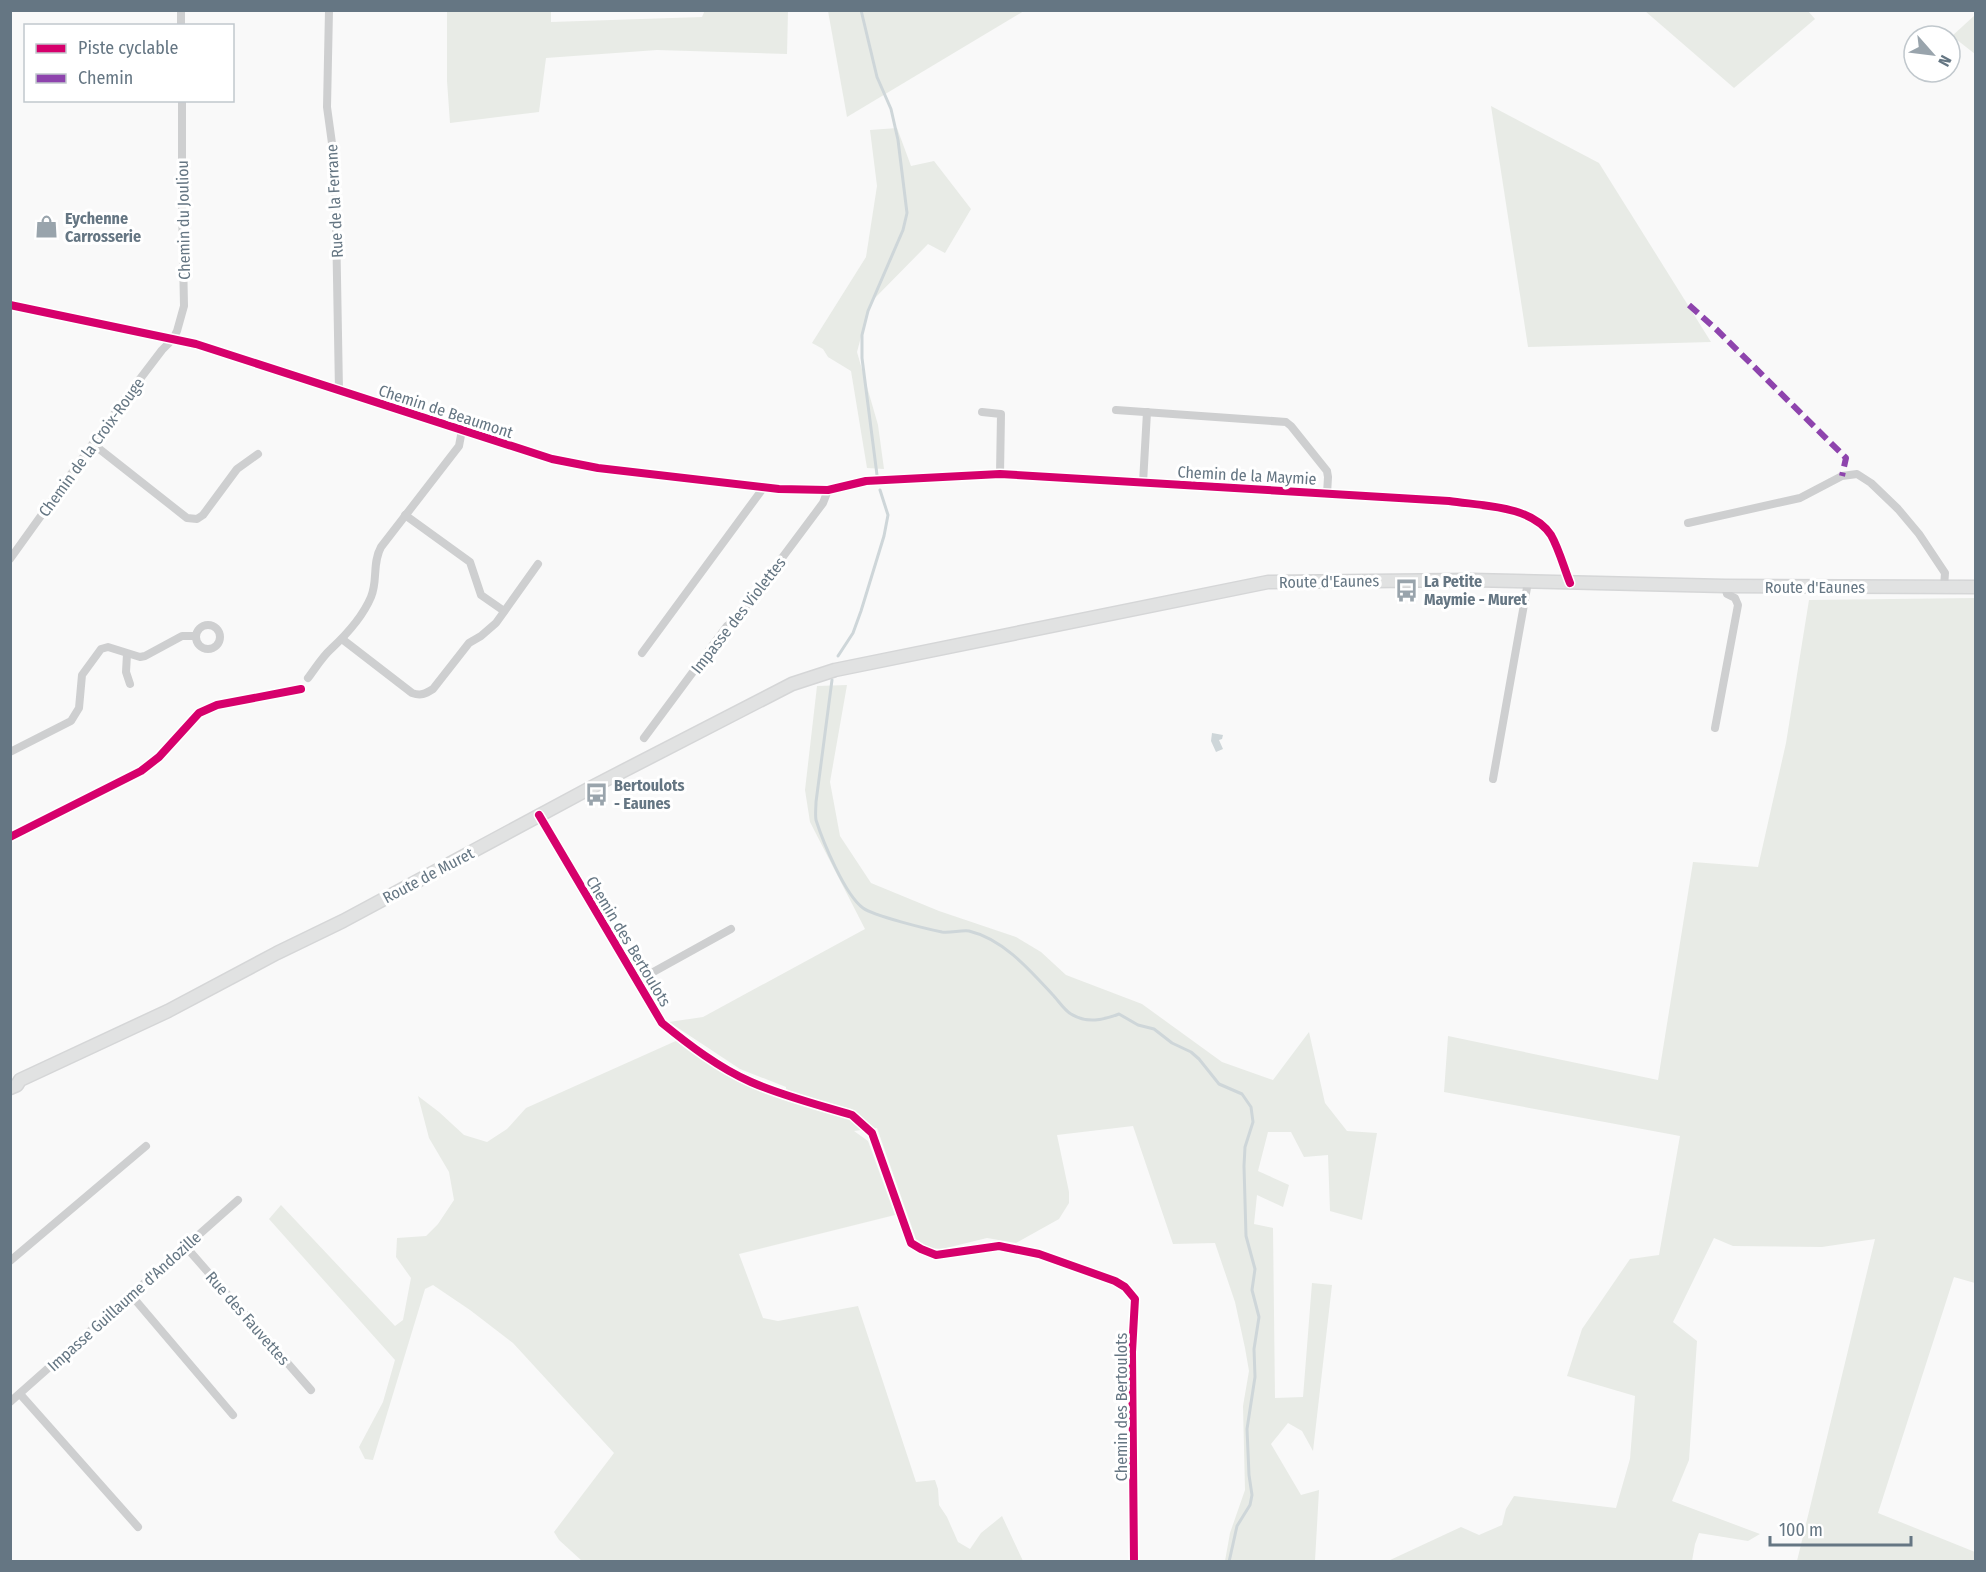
<svg xmlns="http://www.w3.org/2000/svg" width="1986" height="1572" viewBox="0 0 1986 1572" font-family="'Fira Sans Condensed',sans-serif">
  <rect width="100%" height="100%" fill="#f9f9f9"/>
  <!-- green -->
  <g fill="#e8ebe6">
    <path d="M705 10 788 11 787 54 657 50 546 58 539 112 450 123 447 81V11H551V22L702 17Z"/>
    <path d="M828 11V10L1024 11 847 117Z"/>
    <path d="M1808 11 1815 19 1734 88 1645 11Z"/>
    <path d="M1975 15V54L1952 36Z"/>
    <path d="M1491 106 1599 163 1711 342 1528 347Z"/>
    <path d="M897 128 911 166 934 161 971 209 945 253 928 244 870 303 857 352 878 425 884 469 867 468 851 371 828 357 823 349 812 343 866 257 877 186 870 130Z"/>
    <path d="M1975 598V1283L1954 1277 1878 1513 1975 1552V1561H1797L1875 1239 1822 1247 1733 1246 1714 1238 1673 1322 1697 1341 1689 1460 1672 1501 1760 1534 1748 1541 1699 1533 1695 1544 1692 1561H1388L1461 1527 1479 1535 1502 1525 1506 1509 1514 1496 1616 1508 1630 1459 1635 1396 1567 1376 1582 1329 1630 1259 1659 1255 1680 1136 1444 1092 1448 1036 1658 1080 1693 862 1758 867 1786 743 1809 600Z"/>
    <path d="M847 685 830 782 840 836 871 883 939 911 1016 937 1041 952 1066 975 1142 1004 1222 1062 1273 1080 1309 1032 1325 1103 1347 1131 1377 1133 1362 1220 1330 1211 1328 1155 1304 1157 1291 1132H1268L1258 1171 1289 1185 1283 1207 1257 1195 1254 1224 1273 1228 1275 1398 1303 1397 1312 1283 1332 1285 1313 1451 1302 1431 1288 1423 1271 1444 1301 1495 1319 1490 1315 1561H1225L1230 1533 1245 1490 1243 1406 1249 1371 1245 1348 1235 1302 1215 1243 1173 1244 1133 1126 1057 1135 1069 1192V1203L1059 1219 1016 1243 987 1238 942 1249 929 1248 916 1239 877 1128 854 1131 868 1141 895 1215 739 1254 763 1318 778 1321 858 1306 916 1482 935 1480 938 1489 939 1505 947 1517 958 1542 970 1549 981 1533 1002 1516 1023 1561H582L559 1540 554 1532 614 1453 513 1343 470 1310 433 1285 425 1289 373 1460 365 1459 359 1447 383 1402 395 1360 269 1219 281 1205 395 1326 403 1320 411 1278 396 1257 397 1238 426 1236 438 1224 454 1200 449 1172 429 1138 418 1096 439 1112 464 1135 487 1142 507 1129 526 1108 678 1040 712 1066 750 1085 786 1099V1087L740 1069 669 1022 703 1017 865 929 810 822 805 790 817 686Z"/>
  </g>
  <!-- water -->
  <path fill="#ced6d9" d="M1212 733 1223 735 1222 739 1219 740 1223 749 1216 752 1211 741Z"/>
  <g fill="none" stroke-linecap="round" stroke-linejoin="round">
    <!-- stream -->
    <g stroke="#ced6d9" stroke-width="3">
      <path d="M861 10 877 77 891 109 898 140 907 213 903 230 868 311 862 335V358L877 475"/>
      <path d="M838 656 853 633 861 611 884 536 888 515 880 490"/>
      <path d="M832 680 816 802C816 808 815 814 816 820 823 842 845 895 863 908 874 916 927 929 942 932 951 933 961 930 969 931 1003 939 1030 970 1052 994 1058 1000 1064 1010 1071 1014 1087 1024 1103 1020 1119 1014L1138 1025 1154 1029 1172 1043 1191 1052 1199 1059 1219 1084 1242 1094 1251 1107 1253 1122 1245 1147 1244 1166 1246 1236 1255 1269 1252 1290 1259 1317 1254 1349 1255 1377 1247 1429 1249 1475 1252 1495 1250 1505 1237 1526 1229 1562"/>
    </g>
    <defs>
      <path id="secondary" d="M10 1088 17 1085 20 1080 168 1011 277 953 343 921 594 786 792 684 835 670 1268 582 1471 580 1725 586 1976 587"/>
    </defs>
    <!-- secondary casing -->
    <use href="#secondary" stroke="#d5d6d7" stroke-width="15"/>
    <!-- minor -->
    <g stroke="#cecfd0" stroke-width="8">
      <path d="M181 10V26"/>
      <path d="M329 10 327 107 335 165 339 391"/>
      <path d="M10 305 196 344 552 459 598 468 779 489 828 490 866 481 1000 474 1449 501C1482 506 1531 505 1551 535 1559 549 1564 568 1570 583"/>
      <path d="M1116 410 1286 422 1291 426 1327 471 1328 477 1327 494"/>
      <path d="M982 412 1001 414 1000 474"/>
      <path d="M93 444 187 518 197 519 203 515 237 469 258 454"/>
      <path d="M1143 483 1147 412"/>
      <path d="M405 515 470 562 481 595 504 611"/>
      <path d="M1688 523 1800 498 1842 476 1857 474 1871 483 1898 509 1919 534 1945 573 1944 587"/>
      <path d="M10 559 127 396 162 350 173 339 177 331 184 306 182 207V100"/>
      <circle cx="208" cy="637" r="12"/>
      <path d="M342 639 412 693C421 696 425 694 433 689L469 643 481 636 496 623 538 564"/>
      <path d="M642 653 764 487"/>
      <path d="M127 654 126 672 130 684"/>
      <path d="M308 678C315 669 322 657 331 649 346 635 363 616 371 597 378 581 372 563 381 547L459 446 462 430"/>
      <path d="M1715 728 1738 605 1735 598 1727 594 1725 586"/>
      <path d="M644 738 727 626 735 621 823 503 828 490"/>
      <path d="M10 752 71 721 79 708 82 675 101 649 108 647 140 657 145 656 182 636H196"/>
      <path d="M1493 779 1528 582"/>
      <path d="M539 815 662 1023C689 1045 719 1068 751 1082 783 1096 819 1105 852 1115L872 1133 911 1243 921 1249 936 1255 999 1246 1039 1254 1115 1281 1125 1287 1135 1299 1132 1352 1134 1562"/>
      <path d="M10 837 141 771 159 757 199 713 217 705 301 689"/>
      <path d="M637 981 731 929"/>
      <path d="M186 1247 311 1390"/>
      <path d="M10 1261 146 1146"/>
      <path d="M131 1295 233 1415"/>
      <path d="M20 1394 138 1527"/>
      <path d="M10 1402 238 1200"/>
    </g>
    <!-- secondary -->
    <use href="#secondary" stroke="#e1e2e2" stroke-width="12"/>
    <!-- quiet -->
    <path stroke="#8e44ad" stroke-width="6" stroke-dasharray="12 6" stroke-linecap="butt" d="M1689 305 1716 329 1846 458 1842 476"/>
    <defs>
      <g id="cycleway">
        <path d="M10 305 196 344 552 459 598 468 779 489 828 490 866 481 1000 474 1449 501C1482 506 1531 505 1551 535 1559 549 1564 568 1570 583"/>
        <path d="M539 815 662 1023C689 1045 719 1068 751 1082 783 1096 819 1105 852 1115L872 1133 911 1243 921 1249 936 1255 999 1246 1039 1254 1115 1281 1125 1287 1135 1299 1132 1352 1134 1562"/>
        <path d="M10 837 141 771 159 757 199 713 217 705 301 689"/>
      </g>
    </defs>
    <!-- cycleway casing -->
    <use href="#cycleway" stroke="#fff" stroke-width="11"/>
    <!-- cycleway -->
    <use href="#cycleway" stroke="#d6006c" stroke-width="8"/>
  </g>
  <!-- icons -->
  <defs>
    <symbol id="shop-bare" viewBox="-9 -9 18 18"><path d="M-5-2.5h2.3a2.7 3.5 0 0 1 5.4 0H5L5.5 6h-11ZM-1.5-2.5h3a1.5 2.3 0 0 0-3 0Z" fill="#99a4ac" stroke="#fff" stroke-width="2.5" paint-order="stroke"/></symbol>
    <symbol id="bus-bare" viewBox="-9 -9 18 18"><path d="M-5-6H5V4H4V6H2V4H-2V6H-4V4H-5ZM-3.5-4V0h7V-4ZM-3.5 1.2v1.5H-2V1.2ZM2 1.2v1.5H3.5V1.2Z" fill="#99a4ac" stroke="#fff" stroke-width="2.5" paint-order="stroke"/></symbol>
  </defs>
  <g fill-rule="evenodd">
    <use href="#shop-bare" x="30" y="210" width="33" height="33"/>
    <use href="#bus-bare" x="1390" y="574" width="33" height="33"/>
    <use href="#bus-bare" x="580" y="778" width="33" height="33"/>
  </g>
  <g text-anchor="middle" stroke-width="6" stroke-linejoin="round" paint-order="stroke">
    <!-- street labels -->
    <g font-size="16" fill="#657683" stroke="#fff">
      <text transform="translate(334 201) rotate(-93)" y="6">Rue de la Ferrane</text>
      <text transform="translate(183 220) rotate(-91)" y="6">Chemin du Jouliou</text>
      <text transform="translate(446 411) rotate(18)" y="6">Chemin de Beaumont</text>
      <text transform="translate(91 447) rotate(-54)" y="6">Chemin de la Croix-Rouge</text>
      <text transform="translate(1247 475) rotate(3)" y="6">Chemin de la Maymie</text>
      <text transform="translate(1329 581) rotate(-1)" y="6">Route d'Eaunes</text>
      <text x="1815" y="593">Route d'Eaunes</text>
      <text transform="translate(738 615) rotate(-52)" y="6">Impasse des Violettes</text>
      <text transform="translate(428 875) rotate(-28)" y="6">Route de Muret</text>
      <text transform="translate(629 941) rotate(59)" y="6">Chemin des Bertoulots</text>
      <text transform="translate(124 1301) rotate(-42)" y="6">Impasse Guillaume d'Andozille</text>
      <text transform="translate(248 1318) rotate(49)" y="6">Rue des Fauvettes</text>
      <text transform="translate(1121 1407) rotate(-90)" y="6">Chemin des Bertoulots</text>
    </g>
    <!-- poi labels -->
    <g font-size="16" font-weight="bold" fill="#657683" stroke="#fff" text-anchor="start">
      <text x="65" y="224">Eychenne<tspan x="65" dy="18">Carrosserie</tspan></text>
      <text x="1424" y="587">La Petite<tspan x="1424" dy="18">Maymie - Muret</tspan></text>
      <text x="614" y="791">Bertoulots<tspan x="614" dy="18">- Eaunes</tspan></text>
    </g>
  </g>
  <!-- border -->
  <rect width="1986" height="1572" fill="none" stroke="#657683" stroke-width="24"/>
  <!-- legend -->
  <rect x="24" y="24" width="210" height="78" fill="#ffffff" stroke="#c1c8cd" stroke-width="1.5"/>
  <rect x="36" y="44" width="30" height="9" fill="#d6006c" stroke="#c1c8cd" stroke-width="1.5"/>
  <text x="78" y="54" font-size="18" fill="#657683">Piste cyclable</text>
  <rect x="36" y="74" width="30" height="9" fill="#8e44ad" stroke="#c1c8cd" stroke-width="1.5"/>
  <text x="78" y="84" font-size="18" fill="#657683">Chemin</text>
  <!-- north arrow -->
  <g transform="translate(1932 54) rotate(118)"><circle r="28" fill="#ffffff" stroke="#c1c8cd" stroke-width="1.5"/>
  <path d="M0-4.5L10 22L0 15L-10 22Z" fill="#99a4ac"/>
  <text y="-9" font-size="16" font-weight="bold" text-anchor="middle" fill="#657683">N</text>
  </g>
  <!-- scale -->
  <path d="M1770 1536v9h141v-9" fill="none" stroke="#657683" stroke-width="3"/>
  <text x="1779" y="1536" font-size="18" fill="#657683" stroke="#ffffff" stroke-width="4.5" paint-order="stroke">100 m</text>
</svg>
